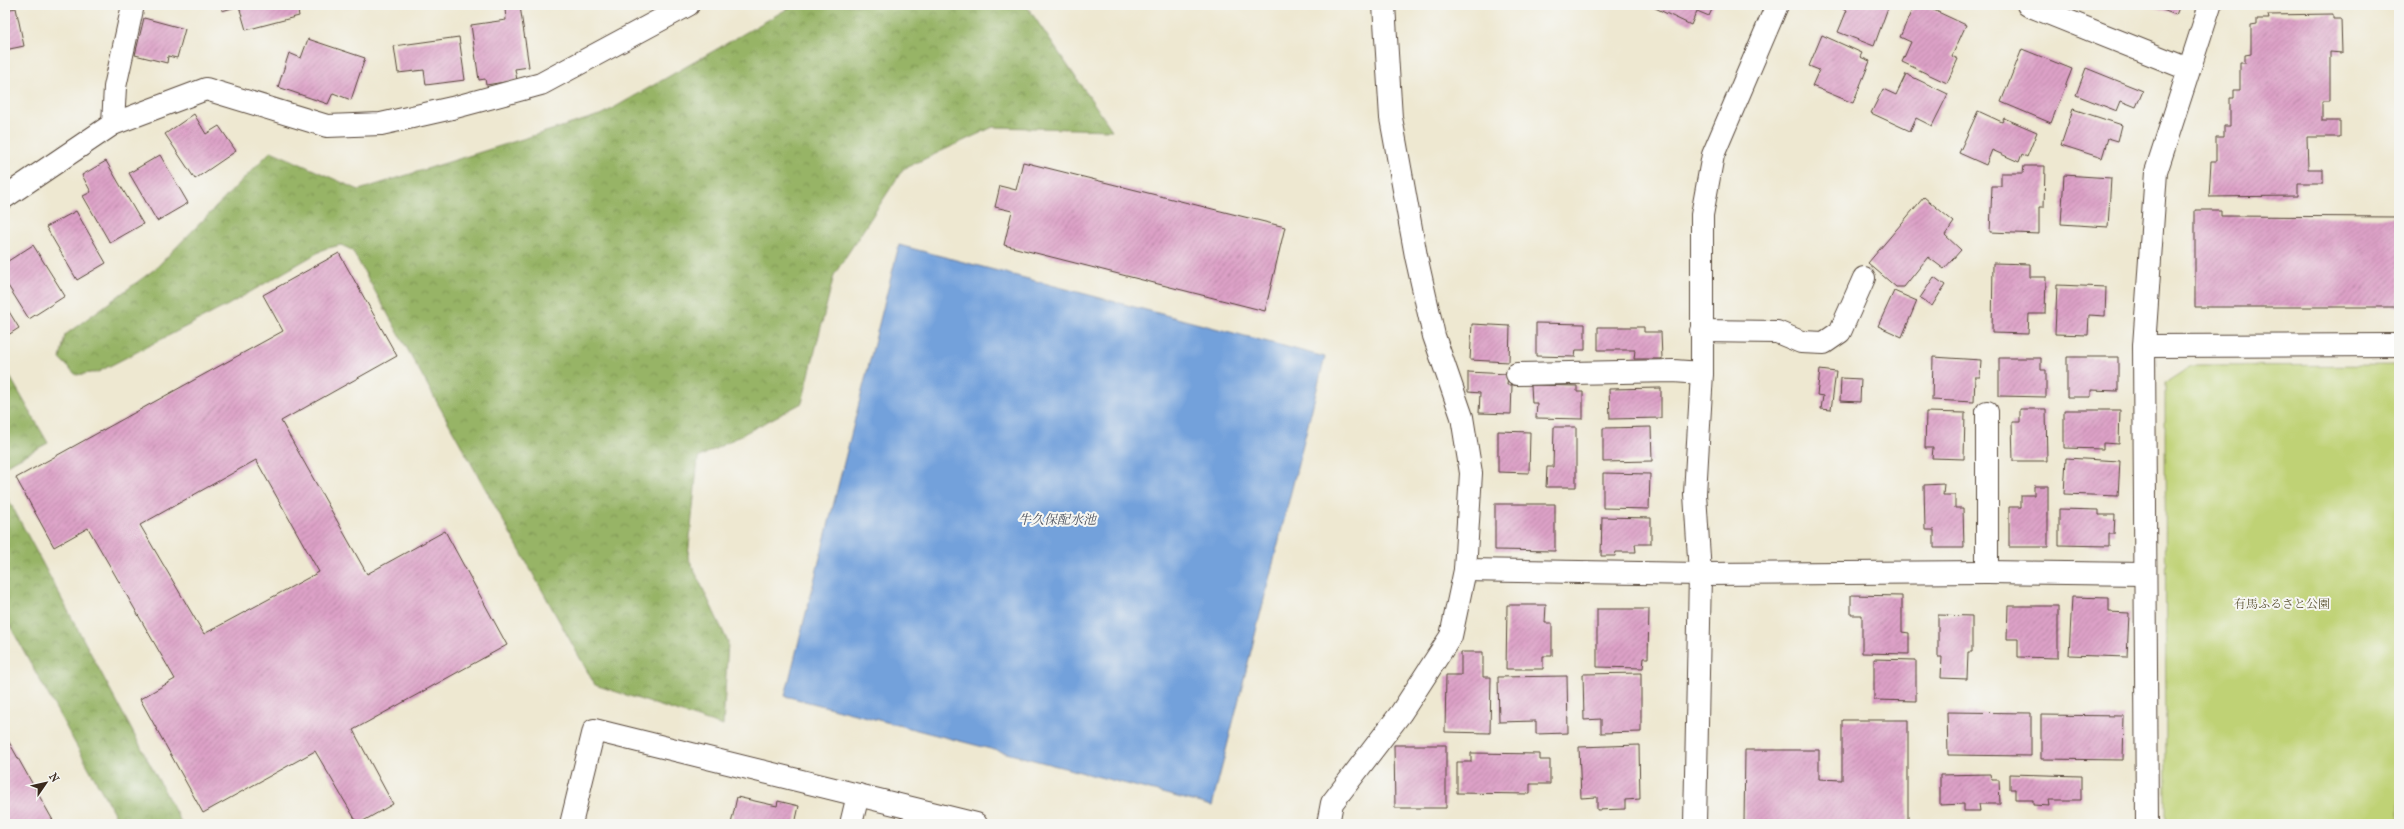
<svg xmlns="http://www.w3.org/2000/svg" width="2404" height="829" viewBox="0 0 2404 829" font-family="'IM FELL French Canon','Noto Serif JP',serif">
  <defs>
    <pattern id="forest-crowns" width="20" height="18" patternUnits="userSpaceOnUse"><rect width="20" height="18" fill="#97b466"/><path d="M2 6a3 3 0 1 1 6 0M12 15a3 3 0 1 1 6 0" fill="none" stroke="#7c9353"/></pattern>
    <pattern id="building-hatch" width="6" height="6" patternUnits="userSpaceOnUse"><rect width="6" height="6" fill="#dda1c7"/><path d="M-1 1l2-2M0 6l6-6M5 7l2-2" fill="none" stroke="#b483a1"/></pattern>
  </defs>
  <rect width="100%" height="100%" fill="#f6f6f2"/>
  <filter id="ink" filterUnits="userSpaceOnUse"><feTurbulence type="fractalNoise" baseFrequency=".025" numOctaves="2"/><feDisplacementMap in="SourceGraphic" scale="8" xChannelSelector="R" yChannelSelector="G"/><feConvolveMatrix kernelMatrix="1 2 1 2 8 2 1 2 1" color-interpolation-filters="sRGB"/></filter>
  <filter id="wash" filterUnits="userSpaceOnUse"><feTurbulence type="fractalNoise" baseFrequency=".012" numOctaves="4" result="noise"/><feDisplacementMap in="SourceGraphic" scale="16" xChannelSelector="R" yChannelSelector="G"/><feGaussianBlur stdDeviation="0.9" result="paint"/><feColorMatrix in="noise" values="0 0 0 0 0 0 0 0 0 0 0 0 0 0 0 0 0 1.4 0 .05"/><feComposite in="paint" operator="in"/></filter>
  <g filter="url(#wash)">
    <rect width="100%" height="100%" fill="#eee8d1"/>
    <!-- forest -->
    <g fill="url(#forest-crowns)" stroke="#696f42">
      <path d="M794 5H1026L1112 130 993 127 903 169 834 275 802 403 698 458 688 557 728 642 723 726 595 685 352 250 341 245 324 249 228 305 98 372 76 375 60 359 65 335 155 269 271 151 359 190 603 114Z"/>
      <path d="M5 368 48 443 5 466Z"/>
      <path d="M5 493 182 824H120L5 617Z"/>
    </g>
    <!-- park -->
    <path fill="#bfd275" stroke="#7d7e4a" d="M2399 365V824H2166L2165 383 2191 366Z"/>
    <!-- water -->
    <path fill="#73a1db" stroke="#57667c" d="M899 245 1325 357 1212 806 785 696Z"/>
    <g id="blocks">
      <!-- building -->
      <g fill="url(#building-hatch)" fill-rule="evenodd">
        <path d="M222 5H297L299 16 246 30 239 6 222 11Z"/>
        <path d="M1654 5H1714L1709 16 1697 11 1691 25 1653 7Z"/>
        <path d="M1835 5H1889L1874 46 1838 32 1847 10Z"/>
        <path d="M1914 5H1923L1966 25 1952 56 1958 59 1947 83 1902 62 1911 42 1900 37Z"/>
        <path d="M2149 5H2180L2176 15Z"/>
        <path d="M2394 5H2399V23H2398Z"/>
        <path d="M520 6 529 67 515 69 517 80 486 85 485 79 479 80 471 25 506 20 505 8Z"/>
        <path d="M16 8 24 46 5 50V10Z"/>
        <path d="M2333 14V19H2341L2342 53 2330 52V101H2322V121H2340V137H2307L2308 169H2323V183H2298V196L2209 197 2211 161H2216V137H2224V126H2230V98H2234V90H2240V63H2245V55L2251 54V25L2257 24V19H2269L2268 15Z"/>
        <path d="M144 18 185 29 177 58 168 56 167 63 135 55Z"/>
        <path d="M1822 35 1862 53 1860 57 1870 61 1853 103 1812 86 1819 70 1809 66Z"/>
        <path d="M459 37 465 80 426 85 424 70 398 73 394 46Z"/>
        <path d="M308 39 365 58 351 100 333 93 328 104 278 87 289 53 301 58Z"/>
        <path d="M2022 49 2072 69 2051 123 2001 102Z"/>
        <path d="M2086 68 2143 91 2136 107 2121 101 2117 111 2076 95Z"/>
        <path d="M1906 74 1948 94 1932 126 1916 118 1910 131 1871 113 1883 89 1896 95Z"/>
        <path d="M2073 109 2122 125 2118 141 2108 138 2102 158 2061 145Z"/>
        <path d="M1978 111 2002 122 2004 118 2037 132 2027 157 2022 154 2019 162 1992 150 1986 165 1959 153Z"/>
        <path d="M194 114 206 134 219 126 236 151 195 179 165 134Z"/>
        <path d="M160 155 188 203 157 221 129 173Z"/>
        <path d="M106 161 143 224 110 243 83 196 91 192 82 175Z"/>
        <path d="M1023 162 1285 227 1265 311 1004 245 1012 211 995 207 1000 186 1016 190Z"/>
        <path d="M2024 166H2045L2044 207H2039V234L1990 232 1992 186H2001V173H2023Z"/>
        <path d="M2064 175 2111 178 2108 227 2061 224Z"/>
        <path d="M1924 197 1954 222 1945 235 1961 250 1944 269 1928 257 1904 287H1896L1868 263Z"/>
        <path d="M2195 210H2221V216L2399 217V307H2195Z"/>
        <path d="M76 211 106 263 77 280 46 227Z"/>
        <path d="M33 245 65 296 29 319 5 281V263Z"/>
        <path d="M339 253 397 356 281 421 367 574 445 531 507 645 353 730 393 804 358 824 315 751 203 813 140 699 175 679 88 528 54 547 16 478 283 331 263 295ZM256 460 319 572 204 634 140 525Z"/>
        <path d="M1993 263 2030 264V277H2046L2045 314H2029L2028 334 1992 333Z"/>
        <path d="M1934 277 1945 285 1932 306 1920 298Z"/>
        <path d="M2057 285 2106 287 2105 316 2089 315 2088 335 2055 334Z"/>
        <path d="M1894 291 1917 301 1902 337 1878 326Z"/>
        <path d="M5 305 19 328 5 337Z"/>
        <path d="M1536 323 1585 324V350H1576L1575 357 1536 356Z"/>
        <path d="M1472 324 1510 326 1509 362 1470 360Z"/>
        <path d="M1598 327H1644V332H1661L1662 359H1634L1635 350H1598Z"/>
        <path d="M1933 357 1981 360 1980 377H1975L1974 402 1932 400Z"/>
        <path d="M2067 357H2118V391L2091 390V397H2067Z"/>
        <path d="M1999 358H2041V370H2046V397L1999 396Z"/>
        <path d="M1820 370 1836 372 1831 410 1821 409 1823 396 1817 395Z"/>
        <path d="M1468 372 1508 374 1507 385H1512L1511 414 1479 413 1480 393 1468 392Z"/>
        <path d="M1841 378 1861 379 1860 402 1840 401Z"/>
        <path d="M1531 385 1577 386V392H1583V419L1536 418 1537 403H1532Z"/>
        <path d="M1661 388V418L1610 419 1609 389Z"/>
        <path d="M2020 409H2046L2047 461H2013L2012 422H2020Z"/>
        <path d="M2064 410H2120L2119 444 2103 443V449L2064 448Z"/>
        <path d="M1926 412 1965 413 1964 459 1932 458 1933 448H1925Z"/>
        <path d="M1554 427H1576V487H1546L1547 467H1553Z"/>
        <path d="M1651 427 1652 461 1603 462V428Z"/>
        <path d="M1498 431 1530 432 1529 473 1498 472Z"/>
        <path d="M2066 458 2120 461 2118 496 2064 494Z"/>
        <path d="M1603 473 1650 474 1649 509 1603 508Z"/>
        <path d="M1944 484 1943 495H1955V508H1963L1964 548H1934V530H1925L1924 485Z"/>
        <path d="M2034 486H2048V547H2009V507H2021V495H2034Z"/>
        <path d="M1495 504H1555V551L1495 550Z"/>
        <path d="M2059 509 2099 510V515H2115L2114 534H2109V546L2059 545Z"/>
        <path d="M1602 517 1651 518V544H1635L1636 552H1616L1615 556H1601Z"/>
        <path d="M1851 595 1902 596V632L1909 633V654L1862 653V615H1851Z"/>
        <path d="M2072 597 2109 598V612L2129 613 2127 657 2069 655Z"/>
        <path d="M1507 605H1546L1545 623H1552V656H1543V669H1506Z"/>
        <path d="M2008 606H2058V658L2018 657V639H2007Z"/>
        <path d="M1597 609H1649L1648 658H1644L1643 668 1597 667Z"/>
        <path d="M1938 615 1972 616V652H1968L1967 679 1941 678 1942 657H1938Z"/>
        <path d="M1461 652H1483V677H1491L1490 733 1445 732 1446 675H1461Z"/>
        <path d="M1874 659 1916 660V701L1874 700Z"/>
        <path d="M1641 673V732L1601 733V719L1584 720 1583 674Z"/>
        <path d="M1567 676 1568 733 1536 734V721L1499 722 1498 677Z"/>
        <path d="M1947 712 2031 713V756L1948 755Z"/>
        <path d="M2041 715 2124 716 2123 760 2041 759Z"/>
        <path d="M1842 720H1908V824H1744L1745 750H1819V779L1842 780Z"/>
        <path d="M5 735 55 824H5Z"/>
        <path d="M1394 745H1446V808H1395Z"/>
        <path d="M1639 745 1640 799 1625 800V809L1597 810V797L1581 798 1579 747Z"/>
        <path d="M1471 753 1540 754V760H1550V784H1530V794L1457 793V762H1471Z"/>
        <path d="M1990 774 1991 780H1999L2000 804H1979L1980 811H1964V804L1940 805V775Z"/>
        <path d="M2010 774 2081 776V800H2049L2050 806 2033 805V800H2015V789H2010Z"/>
        <path d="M737 797 777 806 778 801 799 806 795 824H731Z"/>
      </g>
    </g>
  </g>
  <g filter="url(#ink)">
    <use href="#blocks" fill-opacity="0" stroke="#564639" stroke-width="1"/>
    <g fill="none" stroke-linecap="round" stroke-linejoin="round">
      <defs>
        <g id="minor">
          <path d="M2028 5 2188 69"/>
          <path d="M113 124 115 87 133 5"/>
          <path d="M5 197 113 124 206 89 327 126 381 124 452 108 541 84 688 5"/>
          <path d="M1701 331 1777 332 1801 342 1824 343 1840 332 1864 278"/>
          <path d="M2144 346 2399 345"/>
          <path d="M1517 374 1673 371 1702 373"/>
          <path d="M1987 412V572"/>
          <path d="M1465 570 1700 574 1987 572 2145 574"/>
          <path d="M571 824 594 730 976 824"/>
          <path d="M851 824 858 795"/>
          <path d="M1328 824 1332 803 1401 713 1451 636 1465 570 1471 473 1462 417 1434 336 1416 256 1391 118 1384 5"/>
          <path d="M1695 824 1700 574 1695 494 1702 373V215L1713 155 1777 5"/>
          <path d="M2147 824 2144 346 2156 172 2210 5"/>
        </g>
      </defs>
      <!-- minor casing -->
      <use href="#minor" stroke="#564639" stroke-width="24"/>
      <!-- minor -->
      <use href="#minor" stroke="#fff" stroke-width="22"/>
    </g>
  </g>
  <g text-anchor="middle" stroke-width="4" stroke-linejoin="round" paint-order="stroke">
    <!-- park labels -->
    <g font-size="12" fill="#5c5434" stroke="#f6f6f2">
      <text x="2282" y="608">有馬ふるさと公園</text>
    </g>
    <!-- water labels -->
    <g font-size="13" font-style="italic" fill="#4f5460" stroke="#f6f6f2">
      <text x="1057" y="524">牛久保配水池</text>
    </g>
  </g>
  <!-- margin -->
  <rect width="2404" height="829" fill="none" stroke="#f6f6f2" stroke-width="20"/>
  <!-- north arrow -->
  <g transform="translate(46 783) rotate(56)" stroke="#f6f6f2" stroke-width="3" paint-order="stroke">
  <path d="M0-3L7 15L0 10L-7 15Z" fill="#3b2a1e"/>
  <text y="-6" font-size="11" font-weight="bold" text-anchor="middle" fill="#3b2a1e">N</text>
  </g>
</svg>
